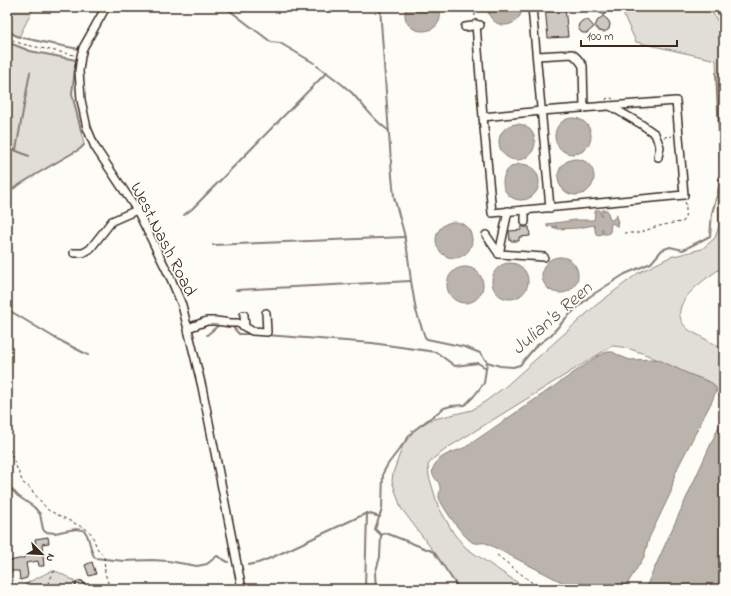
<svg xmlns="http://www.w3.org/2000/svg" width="731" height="596" viewBox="0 0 731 596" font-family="'Indie Flower',sans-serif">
  <rect width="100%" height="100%" fill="#fdfcf7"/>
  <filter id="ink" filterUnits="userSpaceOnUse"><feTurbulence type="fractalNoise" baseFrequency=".025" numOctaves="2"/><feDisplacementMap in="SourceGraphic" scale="8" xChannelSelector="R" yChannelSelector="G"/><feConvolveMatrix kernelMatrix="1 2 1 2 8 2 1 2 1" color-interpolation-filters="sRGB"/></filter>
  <g filter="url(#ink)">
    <!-- built -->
    <path fill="#efece7" d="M696 7H724V44Z"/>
    <!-- green -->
    <g fill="#e1ded7" stroke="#8e847a">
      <path d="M7 7H34L19 37 7 31Z"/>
      <path d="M620 7H709L724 32V266C707 278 660 306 689 330 692 332 696 334 700 336 708 341 716 345 724 350V400L716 391V388C708 380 698 378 688 374 665 364 637 347 612 346L449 447 434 458 428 465 429 476 438 506 454 534 466 548 527 589H459L434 552 401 508 392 481 393 473 403 445 413 431 430 420 472 410 486 401 506 386 595 306 638 273 670 257 702 249 715 238 719 226 718 192 721 174 716 60 636 42Z"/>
      <path d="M7 42 30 51 76 60 72 94 82 134 84 145 80 149C55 163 30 177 7 193Z"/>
      <path d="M51 571 58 572 73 580 77 589H19L29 582Z"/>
    </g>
    <!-- water -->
    <g fill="#bbb4ad" stroke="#887d74">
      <path d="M406 7H439C449 39 397 39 406 7Z"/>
      <path d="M487 7H523C519 31 490 31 487 7Z"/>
      <circle cx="573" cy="136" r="18"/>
      <circle cx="517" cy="142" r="18"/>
      <circle cx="576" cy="177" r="18"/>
      <circle cx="521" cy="182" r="18"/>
      <path d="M596 210H600L601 216 602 215V210H607L610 220H612L617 215V218L616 219H617L618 222 616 223H618V227L612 223H611L610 232 608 234H603V229L602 228V234L598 235 596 234 594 225 578 228 558 229 556 228H552L556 227 557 226 547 227V224L576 220H594L595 212Z"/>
      <circle cx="454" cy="240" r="18"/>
      <circle cx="560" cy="275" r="18"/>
      <circle cx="510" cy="281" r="18"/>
      <circle cx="465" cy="285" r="18"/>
      <path d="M607 352H613L620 356 630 360 652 359 659 360 689 374 705 380 712 383 716 388V391L712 401 678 467 674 477 671 492 649 538 644 557 624 589H575L486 543C482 542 478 544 474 543 466 541 443 508 440 500 437 495 441 493 440 488 440 479 428 477 434 466 440 454 455 452 466 447 470 444 474 441 479 438L598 356Z"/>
      <path d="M724 415V589H645Z"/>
    </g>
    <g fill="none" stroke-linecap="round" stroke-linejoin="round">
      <!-- stream -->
      <g stroke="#887d74" stroke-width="2">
        <path d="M225 7 271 42 280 43 314 63"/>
        <path d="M380 7 383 50 392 176 394 197 404 233 406 246 407 249 411 281 416 311 425 337 427 339 465 347 480 353 487 362"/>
        <path d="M7 31 19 37 52 44 79 49"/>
        <path d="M7 42 30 51 76 60 72 94 82 134"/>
        <path d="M317 66C329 74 341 83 352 93 364 106 374 121 389 131"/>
        <path d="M7 147 29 156"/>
        <path d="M16 150 30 72"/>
        <path d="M7 193C30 177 55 163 80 149L84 145"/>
        <path d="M184 215 192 209 327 72"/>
        <path d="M213 245 405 237"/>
        <path d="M236 290 411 281"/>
        <path d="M7 309 55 338 88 355"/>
        <path d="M229 326H232L239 334H252"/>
        <path d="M207 335 220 324H221"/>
        <path d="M266 335 372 343 436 352 455 366 478 363 486 368"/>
        <path d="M7 484 18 496 34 507 40 514 43 529 45 532C49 532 52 533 55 533 63 532 81 525 86 533 90 540 90 550 95 558L124 561 152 560 168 561 197 566 207 564 217 556 228 562"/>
        <path d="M381 535 386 533 434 552 459 589"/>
        <path d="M248 565 258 563 273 557 367 513 380 517"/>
        <path d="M365 589 367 513"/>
        <path d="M376 589 375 574 380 557 381 535 375 529 382 509 383 473 388 464 413 431 444 408 451 406 465 405 474 396 484 383 487 362 500 366 513 367 520 365 536 346 550 336 567 317 589 297 625 274 651 263 662 250 670 247 683 250 710 236 712 213 718 192 721 174 716 73"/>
      </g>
    </g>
    <!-- building -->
    <g fill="#cdc8c2" stroke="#3b2a1e">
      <path d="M545 7H565L568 37 548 38Z"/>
      <path d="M593 7H611L604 15 598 12Z"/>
      <path d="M603 16 608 20 610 24 609 29 606 31 604 32 599 31 595 26 598 20Z"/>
      <path d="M584 20H588L594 27 587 33H583L581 32 578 28 579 24 582 21Z"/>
      <path d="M521 227H529L530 236 519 237V241H510L509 231 521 230Z"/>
      <path d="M48 537 49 543 42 544 44 566H39L38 561 26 563 28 575 27 576V578L20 580 19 571H8L9 561 24 558V555L37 553 35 539Z"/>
      <path d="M92 562 96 574 89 576 85 565Z"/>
    </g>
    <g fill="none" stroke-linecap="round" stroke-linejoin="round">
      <defs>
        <g id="minor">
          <path d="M106 7 83 48 81 56 79 71 81 100 87 128 95 147 137 210 171 279 182 305 202 387 242 589"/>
          <path d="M532 7 550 208"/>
          <path d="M476 24 483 117"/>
          <path d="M465 27 480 25"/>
          <path d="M537 56 572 54C577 57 580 61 583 66L584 108"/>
          <path d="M676 101 684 195 492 213 483 117 541 111Z"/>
          <path d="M610 106 641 124 655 134 660 147 658 157"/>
          <path d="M525 210V222"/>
          <path d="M486 235 499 254 544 257"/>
          <path d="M74 253H83L90 249 112 221 137 210"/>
          <path d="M499 254 508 211"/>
          <path d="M244 315 245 327"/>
          <path d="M188 328 207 321H216L231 323H238L252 331 267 332 266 313"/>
          <path d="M80 585 81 589"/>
        </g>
      </defs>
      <!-- minor casing -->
      <use href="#minor" stroke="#3b2a1e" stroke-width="10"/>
      <!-- path -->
      <g stroke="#3b2a1e" stroke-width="1" stroke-dasharray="3 3" stroke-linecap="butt">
        <path d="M475 7V16"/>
        <path d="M7 38 22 44 74 55"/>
        <path d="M606 100 607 98H611L613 99"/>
        <path d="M664 137 672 136"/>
        <path d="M624 233H639L655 227 673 223 683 222C686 215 687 209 685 201"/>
        <path d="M7 444 23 483 28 486 48 510 88 530 92 535 97 548 104 556 105 573 110 589"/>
        <path d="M497 555 540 589"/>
        <path d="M45 589 56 568"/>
      </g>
      <!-- minor -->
      <use href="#minor" stroke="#fdfcf7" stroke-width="7"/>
      <defs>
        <path id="rail" d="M716 7 724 22"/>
      </defs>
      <!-- rail casing -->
      <use href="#rail" stroke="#3b2a1e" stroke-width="3.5"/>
      <!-- rail -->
      <use href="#rail" stroke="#fdfcf7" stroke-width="2" stroke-dasharray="6" stroke-linecap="butt"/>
    </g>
  </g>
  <g text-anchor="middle" stroke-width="3.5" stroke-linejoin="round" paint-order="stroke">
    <!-- street labels -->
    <g font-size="18" fill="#3b2a1e" stroke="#fdfcf7">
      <text transform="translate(164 239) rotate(63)" y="6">West Nash Road</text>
    </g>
    <!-- water labels -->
    <g font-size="19" font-style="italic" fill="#615349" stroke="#fdfcf7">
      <text transform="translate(551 317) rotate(-41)" y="7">Julian's Reen</text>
    </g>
  </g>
  <!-- margin -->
  <rect width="731" height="596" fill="none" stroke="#fdfcf7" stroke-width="24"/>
  <rect x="12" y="12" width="707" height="572" fill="none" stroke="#3b2a1e" stroke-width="1.5" filter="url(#ink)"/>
  <!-- north arrow -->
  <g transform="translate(42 554) rotate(114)" stroke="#fdfcf7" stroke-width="3" paint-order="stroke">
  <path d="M0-3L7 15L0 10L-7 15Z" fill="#3b2a1e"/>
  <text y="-6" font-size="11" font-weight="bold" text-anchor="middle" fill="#3b2a1e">N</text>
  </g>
  <!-- scale -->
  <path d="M581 40v6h96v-6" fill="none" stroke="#3b2a1e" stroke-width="2"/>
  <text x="587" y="40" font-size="12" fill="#3b2a1e" stroke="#fdfcf7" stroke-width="3" paint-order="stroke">100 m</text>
</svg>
